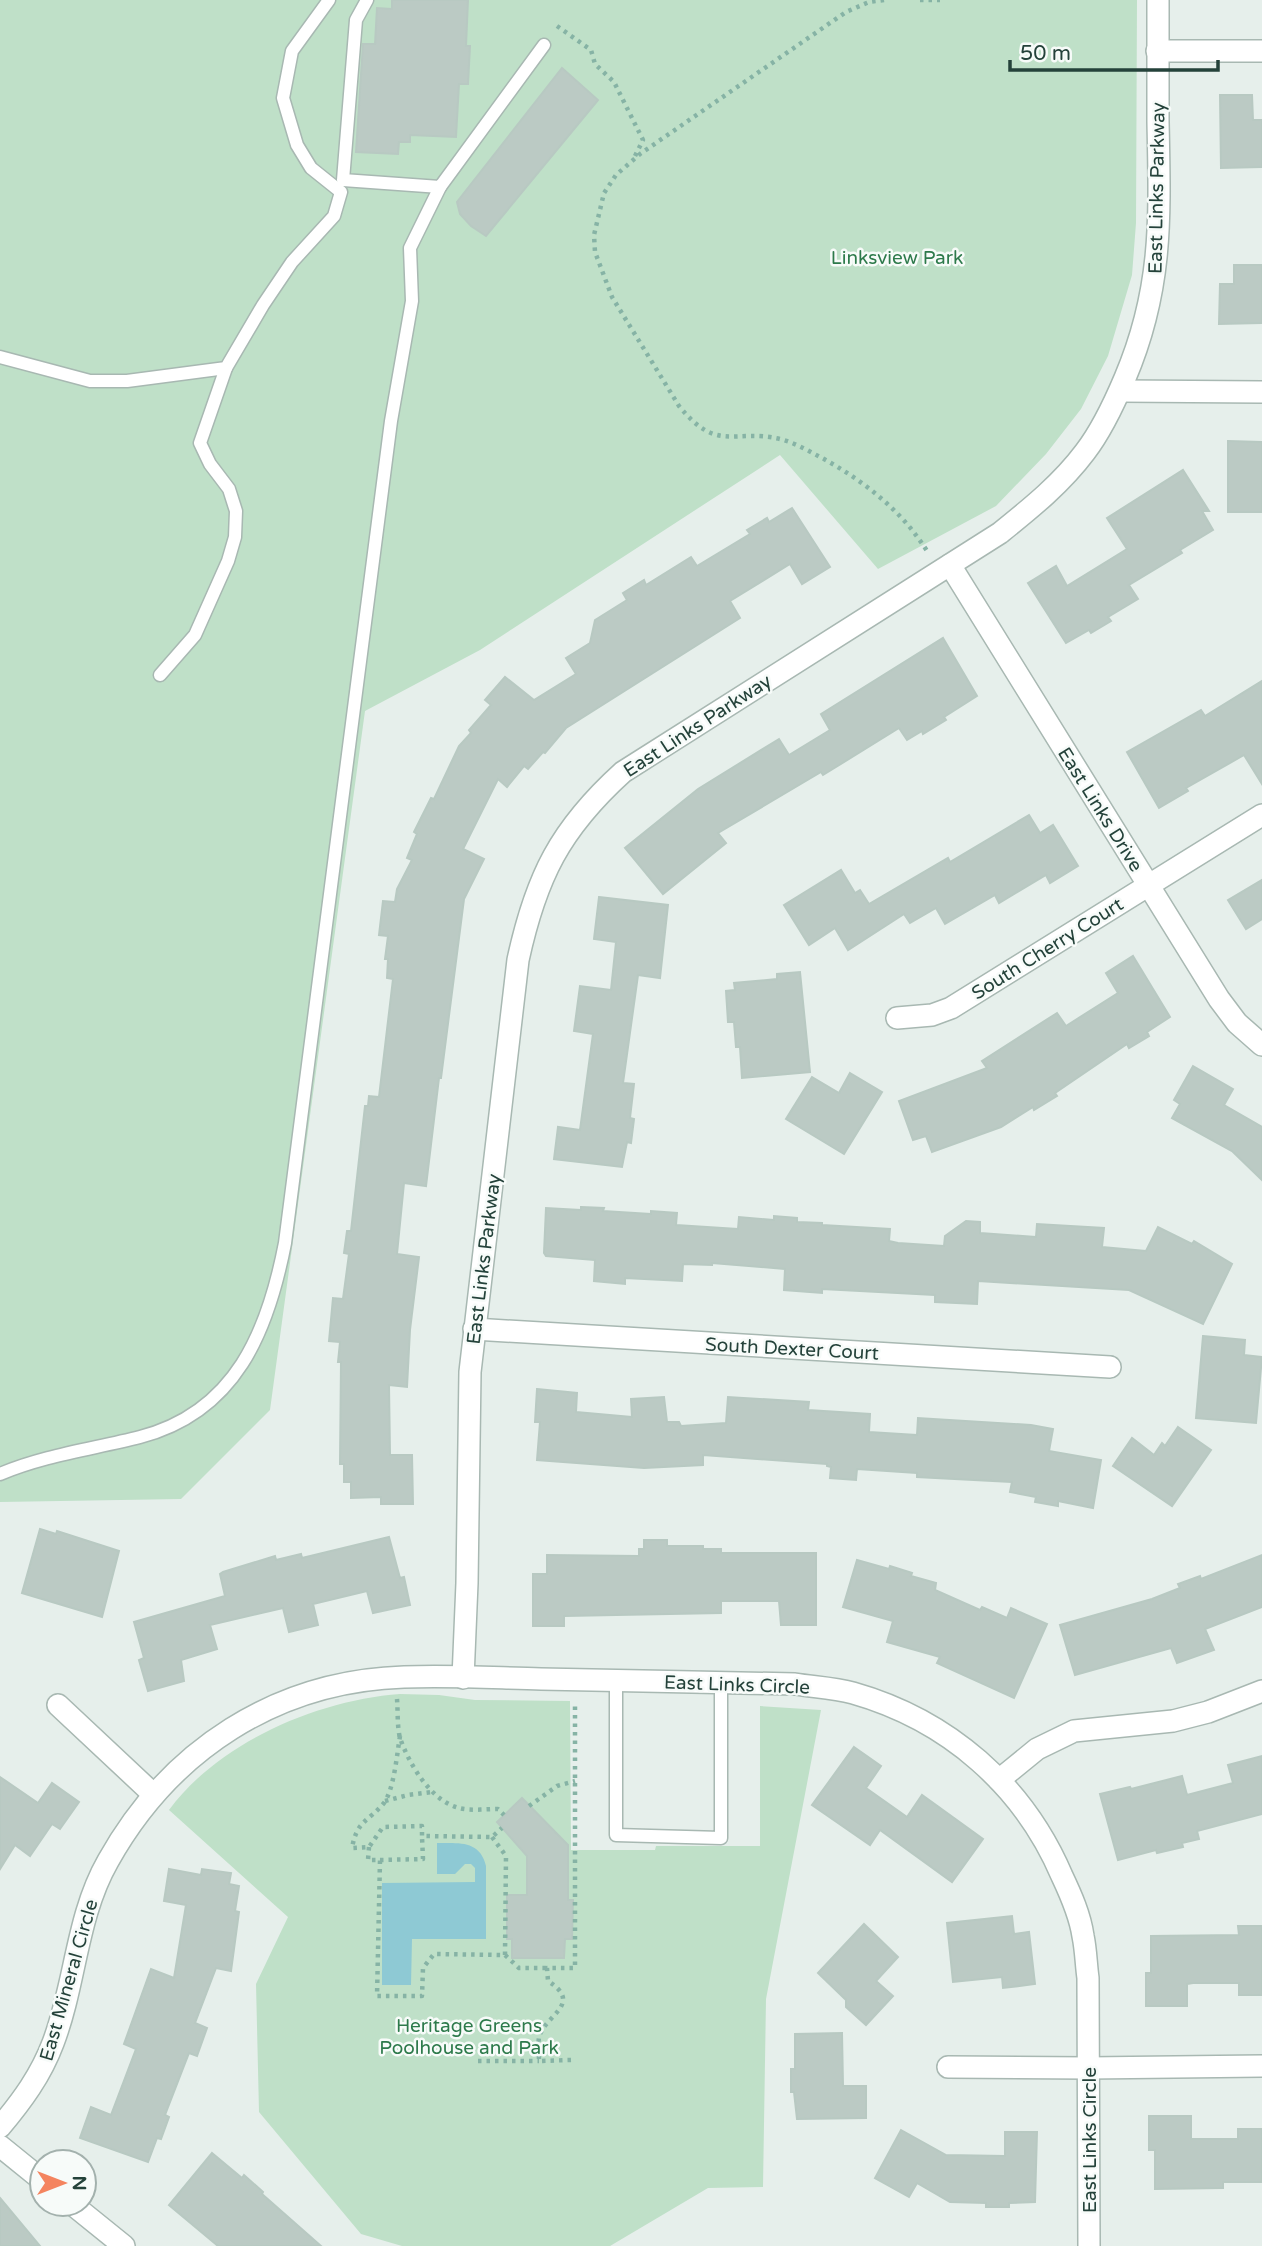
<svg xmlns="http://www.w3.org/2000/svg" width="1262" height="2246" viewBox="0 0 1262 2246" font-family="'Varela Round',sans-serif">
  <rect width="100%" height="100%" fill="#e6efeb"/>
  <!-- green -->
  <g fill="#bfe0c8">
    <path d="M0 0H1137L1136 223 1132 275 1108 356 1081 409 1046 454 996 506 878 569 780 455 480 650 365 711 270 1410 181 1499 0 1502Z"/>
    <path d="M400 1694 439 1695 475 1700 570 1701 571 1850H655L656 1846H760V1706L821 1710 766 1999 763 2187 708 2188 610 2246H402L361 2234 259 2112 256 1984 288 1917 169 1810C219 1742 318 1700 400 1694Z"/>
  </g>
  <!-- water -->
  <path fill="#8ec9d4" d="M437 1843C459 1843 480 1840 486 1866V1939H412L411 1985H382V1883L475 1882V1868L471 1864H465L455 1874H437Z"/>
  <!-- building -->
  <g fill="#bbcac4" stroke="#b8c9c2" stroke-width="2">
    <path d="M392 0H468L466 46H470L468 84H459L456 137 410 135V142H399L398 154 356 152 363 44H375L377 8 392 9Z"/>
    <path d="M562 68 598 100 486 236 471 226 460 214 457 202Z"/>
    <path d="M1220 95H1252L1253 120H1262V167L1221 168Z"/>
    <path d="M1234 265H1262V323L1219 324 1220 284H1234Z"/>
    <path d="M1228 441 1262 442V512H1228Z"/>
    <path d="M1183 470 1209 511H1202L1213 530 1180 550 1182 553 1129 585 1138 599 1108 617 1111 621 1091 633 1089 630 1066 643 1028 583 1056 566 1067 586 1127 549 1107 518Z"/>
    <path d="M792 508 830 567 802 584 790 564 730 601 740 618 566 728 545 753 543 752 528 769 524 766 507 787 498 779 463 849 484 859 464 899 441 1078H439L426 1186 404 1183 397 1254 419 1257 410 1330 407 1387 389 1385 390 1455H412L413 1504H381V1497L351 1498V1482H344V1464H340L341 1362H338L340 1342 329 1341 333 1298 343 1299 349 1254 344 1253 347 1231H351L365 1106H368L369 1096 379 1097 393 979 387 978 388 959H385L388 936 379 935 383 901 395 902 397 889 412 860 407 858 417 834 414 832 431 798 434 799 459 746 471 733 469 730 491 705 485 700 505 677 534 700 576 674 566 658 590 643 595 620 627 600 623 593 644 580 646 585 691 557 697 566 750 534 747 530 767 518 769 522Z"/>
    <path d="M943 638 977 696 944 717 946 720 923 734 922 731 907 740 899 728 823 775 821 772 718 833 726 843 663 894 625 848 698 789 779 739 789 755 830 730 821 714Z"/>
    <path d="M1262 681V784L1244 755 1186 788 1188 791 1159 808 1127 752 1201 710 1205 716Z"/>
    <path d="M1029 815 1040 833 1053 825 1078 866 1050 883 1046 875 999 903 995 895 945 924 936 908 910 923 904 914 848 950 835 928 809 945 784 905 841 870 855 893 860 890 869 904 948 858 950 862Z"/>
    <path d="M1262 880V919L1246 929 1228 900Z"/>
    <path d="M599 897 668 905 660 978 638 975 623 1083 634 1084 630 1118 634 1119 631 1143 627 1142 622 1167 554 1159 558 1127 580 1130 593 1034 574 1031 580 986 611 990 616 942 594 939Z"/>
    <path d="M1133 956 1170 1017 1147 1032 1149 1036 1129 1048 1127 1044 1055 1093 1057 1096 1034 1110 1033 1107 1001 1127 932 1152 926 1136 913 1140 899 1101 987 1068 982 1061 1057 1013 1066 1026 1118 993 1106 973Z"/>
    <path d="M800 972 810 1072 742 1078 740 1047H736L734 1022H728L726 991 735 990 734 983 777 979V974Z"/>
    <path d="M1193 1066 1233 1089 1224 1105 1262 1127V1180L1232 1151 1172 1118 1180 1104 1174 1100Z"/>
    <path d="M850 1073 882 1092 844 1154 786 1119 812 1077 839 1093Z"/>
    <path d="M581 1207 604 1208 603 1211 651 1214V1211L677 1213 676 1225 738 1229 739 1217 774 1220V1216L797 1218V1222L822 1223V1225L890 1229 889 1241 898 1243 944 1246 945 1236 966 1221 980 1222V1233L1036 1237 1037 1224 1104 1228 1102 1247 1146 1251 1158 1227 1192 1244 1194 1241 1232 1264 1203 1324 1129 1290 978 1281 977 1304 935 1302V1295L822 1289V1293L784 1290 785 1269 712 1263V1265L683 1264 682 1281 625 1278V1284L594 1281 595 1260 546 1256 544 1253 546 1208 581 1210Z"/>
    <path d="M1203 1336 1245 1340 1244 1355 1262 1357 1256 1423 1196 1418Z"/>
    <path d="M537 1389 577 1393 576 1412 632 1417 631 1399 664 1397 667 1422H679L681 1426 726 1423 728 1397 809 1402 808 1410 870 1414 869 1432 917 1435 918 1418 1031 1425 1053 1429 1049 1451 1101 1460 1093 1508 1058 1501V1506L1035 1502 1036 1497 1010 1492 1012 1482 917 1477V1473L857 1469 856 1480 830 1478 831 1467 827 1466V1464L703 1455V1465L644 1468 537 1460 540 1422H535Z"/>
    <path d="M1178 1427 1211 1450 1172 1506 1113 1466 1132 1438 1154 1455 1162 1443 1165 1446Z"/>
    <path d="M40 1529 56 1534 57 1531 119 1551 102 1617 22 1593Z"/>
    <path d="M389 1537 400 1578 404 1577 410 1605 373 1613 367 1591 313 1604 318 1625 289 1632 283 1608 210 1625 217 1649 181 1660 184 1681 148 1691 139 1660 144 1658 134 1622 225 1596 220 1574 223 1572 275 1556 276 1560 301 1554 302 1558Z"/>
    <path d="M644 1540H667V1546H703V1549H721V1553H816V1625H781L779 1601H721V1613L564 1616V1626H533V1574H547V1555L639 1556V1549H644Z"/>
    <path d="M1262 1555V1607L1205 1629 1214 1650 1177 1663 1171 1648 1075 1675 1060 1625 1152 1599 1180 1588 1178 1584 1200 1576 1201 1579Z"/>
    <path d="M857 1560 889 1569 890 1566 912 1573 911 1576 936 1583 935 1590 980 1610 982 1607 1007 1618 1011 1608 1047 1624 1014 1698 937 1663 940 1657 887 1642 893 1621 843 1607Z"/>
    <path d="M854 1747 881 1766 866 1788 907 1817 922 1795 983 1839 952 1882 880 1830 870 1845 812 1805Z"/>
    <path d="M1262 1756V1814L1197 1831 1199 1839 1182 1843 1183 1847 1157 1853 1156 1850 1118 1860 1100 1794 1130 1787 1131 1789 1182 1776 1187 1795 1233 1783 1228 1765Z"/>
    <path d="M0 1777 38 1803 52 1783 79 1802 60 1829 52 1824 30 1856 15 1845 0 1869Z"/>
    <path d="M522 1798 568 1845V1900H573L572 1939H565L564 1958H512V1939H507V1895H527V1856L497 1822Z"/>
    <path d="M169 1869 201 1875 202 1869 231 1873 229 1884 239 1886 235 1911 239 1912 231 1971 216 1968 195 2023 207 2028 197 2056 189 2053 165 2115 169 2117 161 2139 157 2138 148 2162 80 2138 91 2107 111 2115 136 2049 124 2044 151 1969 174 1978 186 1905 164 1901Z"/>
    <path d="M1012 1916 1014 1934 1029 1932 1035 1984 1003 1988 1002 1977 953 1982 947 1923Z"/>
    <path d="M864 1924 898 1957 876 1981 893 1996 866 2025 846 2007V2000L818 1973Z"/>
    <path d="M1238 1926H1262V1995H1239V1983H1193L1187 1984V2006H1146V1973H1151V1936L1239 1935Z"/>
    <path d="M842 2033 843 2086H866V2118L797 2119 794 2092H791V2069H795V2034Z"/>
    <path d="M1149 2116H1191V2139H1238V2129H1262V2182H1223V2188L1155 2189V2150H1149Z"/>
    <path d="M901 2130 946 2155 1005 2156V2132H1037L1035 2202 1009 2203V2207H986V2203L950 2202 917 2183 909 2197 875 2178Z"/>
    <path d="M212 2153 242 2178 244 2175 263 2192 262 2194 321 2246H218L169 2205Z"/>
    <path d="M0 2198 40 2246H0Z"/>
  </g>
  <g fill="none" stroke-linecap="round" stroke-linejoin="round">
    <defs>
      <g id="service">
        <path d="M367 0 356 20 343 180 440 187 544 45"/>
        <path d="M0 357 90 381H127L226 368 263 305 292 262 334 216 341 192 311 168 297 145 283 98 292 51 329 0"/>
        <path d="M160 675 195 635 228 561 235 537 236 511 229 489 210 464 200 443 226 368"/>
        <path d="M0 1474C45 1455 93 1449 140 1437 236 1412 268 1331 285 1243L391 421 412 301 410 248 440 187"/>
        <path d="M616 1681V1835L721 1838V1682"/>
      </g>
      <g id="minor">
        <path d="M1157 51H1262"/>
        <path d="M1120 391 1262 392"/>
        <path d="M950 565 1219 999 1237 1023 1262 1045"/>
        <path d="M897 1018 932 1015 951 1008 1262 815"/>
        <path d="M474 1329 1110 1367"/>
        <path d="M463 1678 467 1583 470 1372 518 960C536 877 560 829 623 772L1000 533C1031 508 1061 484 1085 452 1102 430 1114 404 1125 378 1163 289 1160 217 1158 122 1158 81 1158 41 1158 0"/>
        <path d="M58 1705 153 1794"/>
        <path d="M999 1780 1037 1749 1074 1731 1173 1721 1208 1712 1262 1691"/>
        <path d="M948 2067 1088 2068 1262 2066"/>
        <path d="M0 2127C22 2101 41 2075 53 2043 76 1983 76 1917 108 1861 170 1750 276 1681 404 1677 449 1675 496 1678 541 1679 626 1681 710 1682 795 1684 814 1687 835 1688 853 1693 948 1720 1023 1785 1062 1876 1071 1895 1080 1915 1083 1936 1086 1950 1086 1964 1088 1978L1089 2246"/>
        <path d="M0 2146 42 2180"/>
        <path d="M72 2204 124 2246"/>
      </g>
    </defs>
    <!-- service casing -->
    <use href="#service" stroke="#a8b8b2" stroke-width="15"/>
    <!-- minor casing -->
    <use href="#minor" stroke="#a8b8b2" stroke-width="24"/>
    <!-- path -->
    <g stroke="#86b3a5" stroke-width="4.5" stroke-dasharray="3.5 5" stroke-linecap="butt">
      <path d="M884 0 869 2 846 12 640 154 616 175 604 193 594 235 595 252 612 297 679 406C718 454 733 428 780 439 796 443 810 452 824 459 865 482 902 511 927 551"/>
      <path d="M920 0H940"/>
      <path d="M557 26 591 50 595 64 614 82 643 140 634 158"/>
      <path d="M397 1699C398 1711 397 1726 400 1738 409 1764 431 1801 459 1808 470 1811 486 1809 498 1809L504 1815"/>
      <path d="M400 1736C397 1754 394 1789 384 1803 368 1822 357 1820 352 1848L369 1847 383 1827 422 1826V1836L492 1837 502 1828"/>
      <path d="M385 1801 408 1795 432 1792"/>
      <path d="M529 1806 557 1786 575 1781"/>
      <path d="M369 1847 368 1860H380L377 1996H422L423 1968 434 1954 505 1955 506 1856 492 1837"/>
      <path d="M380 1860 423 1859 422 1837"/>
      <path d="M505 1955 519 1968H547"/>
      <path d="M571 2060 539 2061C539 2053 538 2044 539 2037 545 2015 584 2004 548 1981L547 1968H575V1704"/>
      <path d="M478 2061H539"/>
    </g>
    <!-- service -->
    <use href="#service" stroke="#fff" stroke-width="12"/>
    <!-- minor -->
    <use href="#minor" stroke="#fff" stroke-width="21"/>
  </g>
  <g text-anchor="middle" stroke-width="5" stroke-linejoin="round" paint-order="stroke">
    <!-- street labels -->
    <g font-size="19" fill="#24423a" stroke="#f7fbf9">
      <text transform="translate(1156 188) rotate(-89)" y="7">East Links Parkway</text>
      <text transform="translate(697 725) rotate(-33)" y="7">East Links Parkway</text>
      <text transform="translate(1101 809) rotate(58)" y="7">East Links Drive</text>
      <text transform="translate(1047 948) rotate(-32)" y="7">South Cherry Court</text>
      <text transform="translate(483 1259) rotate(-83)" y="7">East Links Parkway</text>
      <text transform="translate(792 1348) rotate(3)" y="7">South Dexter Court</text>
      <text transform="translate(737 1684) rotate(2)" y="7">East Links Circle</text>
      <text transform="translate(68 1980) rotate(-74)" y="7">East Mineral Circle</text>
      <text transform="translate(1089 2140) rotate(-90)" y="7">East Links Circle</text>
    </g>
    <!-- park labels -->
    <g font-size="19" fill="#2d7a4b" stroke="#f7fbf9">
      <text x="897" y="264">Linksview Park</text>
      <text x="469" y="2032">Heritage Greens<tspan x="469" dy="22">Poolhouse and Park</tspan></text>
    </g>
  </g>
  <!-- north arrow -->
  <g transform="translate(63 2183) rotate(90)"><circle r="33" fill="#f7fbf9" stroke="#a3b1ad" stroke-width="2"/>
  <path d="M0-5L12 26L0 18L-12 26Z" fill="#f4845f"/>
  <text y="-10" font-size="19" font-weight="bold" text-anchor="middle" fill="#24423a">N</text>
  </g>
  <!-- scale -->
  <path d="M1010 60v10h208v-10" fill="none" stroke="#24423a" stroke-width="3.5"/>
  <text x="1020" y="60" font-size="21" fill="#24423a" stroke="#f7fbf9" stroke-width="5" paint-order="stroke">50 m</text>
</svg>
